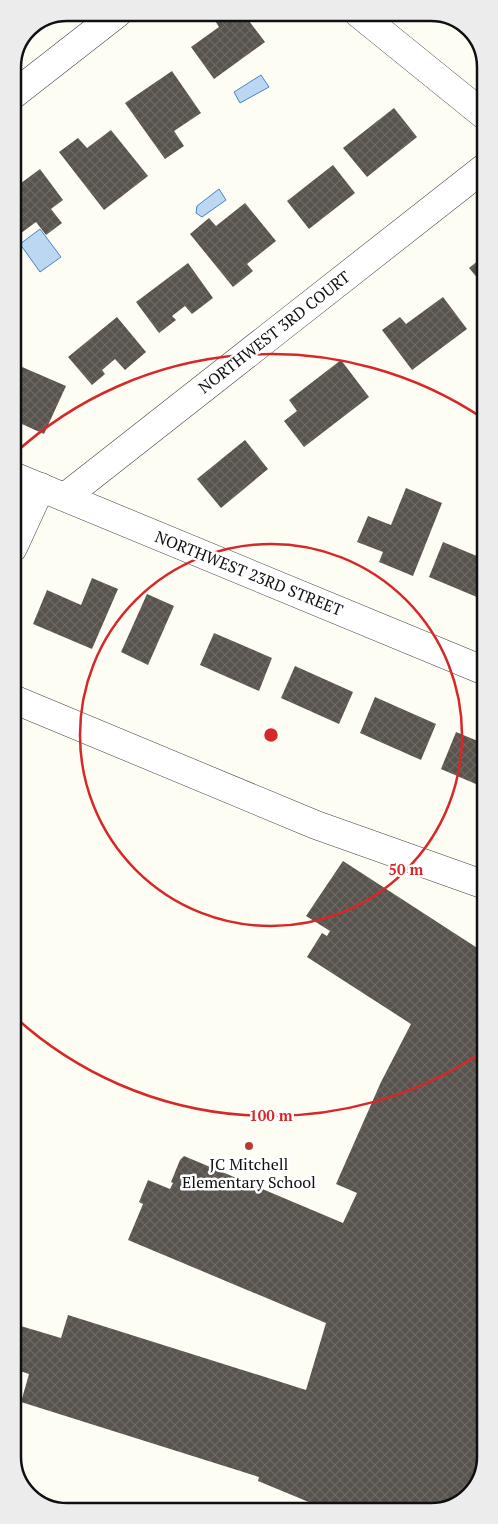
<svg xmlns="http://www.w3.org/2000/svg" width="498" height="1524" viewBox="0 0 498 1524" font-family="'PT Serif',serif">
  <defs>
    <pattern id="building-cross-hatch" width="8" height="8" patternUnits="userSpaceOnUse" patternTransform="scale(1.25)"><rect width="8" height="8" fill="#58534d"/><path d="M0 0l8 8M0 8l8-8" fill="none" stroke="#6b6762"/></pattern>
  </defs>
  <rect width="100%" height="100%" fill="#fefdf4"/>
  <!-- water -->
  <g fill="#bcd7f2" stroke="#4984c3">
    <path d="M261 75 269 87 240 103 234 92Z"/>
    <path d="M219 189 226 200 202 217 196 213 197 206Z"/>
    <path d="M40 229 61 257 40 272 20 244Z"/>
  </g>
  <!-- building -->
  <g fill="url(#building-cross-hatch)">
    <path d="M216 13H243L265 42 214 79 191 47 219 27 212 16Z"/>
    <path d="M172 71 201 113 174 131 184 146 165 159 125 103Z"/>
    <path d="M394 108 417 137 367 177 343 148Z"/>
    <path d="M111 130 148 176 104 210 59 152 78 138 87 148Z"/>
    <path d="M333 165 355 193 309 229 287 201Z"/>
    <path d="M40 169 63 200 51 209 62 223 46 235 36 222 13 239V189Z"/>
    <path d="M245 203 276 241 247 264 253 271 233 287 190 234 209 218 216 226Z"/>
    <path d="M484 256V286L469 268Z"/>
    <path d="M188 263 213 298 192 314 185 306 172 316 176 320 159 333 136 302Z"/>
    <path d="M443 297 467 329 412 370 382 330 400 317 406 324Z"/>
    <path d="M117 317 146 352 125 370 115 359 102 370 105 374 92 385 68 357Z"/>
    <path d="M341 360 369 397 304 447 284 421 297 411 289 400Z"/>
    <path d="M13 363 66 386 44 434 13 420Z"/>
    <path d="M245 440 268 469 221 508 197 479Z"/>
    <path d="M406 488 442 503 413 576 379 562 383 552 357 542 368 516 391 525Z"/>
    <path d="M443 542 484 559V600L429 577Z"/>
    <path d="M92 578 118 589 92 649 33 624 47 590 81 605Z"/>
    <path d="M147 594 174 606 148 665 121 652Z"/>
    <path d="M214 633 272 658 259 691 200 665Z"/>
    <path d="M295 666 353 692 339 724 281 698Z"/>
    <path d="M375 697 436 724 421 760 360 733Z"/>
    <path d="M456 732 485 744V788L441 769Z"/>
    <path d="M343 861 485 953V1457L474 1490 445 1510H328L258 1481 259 1477 21 1402 29 1374 14 1369V1324L61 1338 68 1315 306 1390 326 1323 128 1240 143 1204 139 1202 148 1180 170 1189 173 1183 171 1182 180 1160 184 1156 343 1223 357 1193 336 1184 381 1082 411 1024 307 957 322 933 327 936 330 931 306 916Z"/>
  </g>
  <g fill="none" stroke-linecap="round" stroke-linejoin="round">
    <defs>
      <g id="minor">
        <path d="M358 13 484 115"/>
        <path d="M13 95 118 13"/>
        <path d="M13 476 485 671"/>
        <path d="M65 497 484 168"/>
        <path d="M13 548 41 487"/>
        <path d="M13 699 316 825 485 885"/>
      </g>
    </defs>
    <!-- minor casing -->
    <use href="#minor" stroke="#434343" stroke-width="29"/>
    <!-- minor -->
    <use href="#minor" stroke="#fff" stroke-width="28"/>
  </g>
  <!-- distance rings -->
  <g fill="none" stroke="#d62828" stroke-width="2.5">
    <circle cx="271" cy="735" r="191"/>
    <path d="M484 1051A381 381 0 0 1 16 1018M14 454A381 381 0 0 1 484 419"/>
  </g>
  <!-- markers -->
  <circle fill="#b63c32" stroke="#fff" stroke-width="2" cx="249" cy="1146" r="5"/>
  <g text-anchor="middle" stroke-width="5" stroke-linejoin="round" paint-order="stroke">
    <!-- street labels -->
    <g font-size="16" fill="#101010" stroke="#fff">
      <text transform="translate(274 332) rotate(-38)" y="6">NORTHWEST 3RD COURT</text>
      <text transform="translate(249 573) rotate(22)" y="6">NORTHWEST 23RD STREET</text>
    </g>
    <!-- poi labels -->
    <g font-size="16" fill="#101010" stroke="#fff">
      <text x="249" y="1170">JC Mitchell<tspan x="249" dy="18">Elementary School</tspan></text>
    </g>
  </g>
  <!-- crop -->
  <path d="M0 0H498V1524H0ZM67 21H431A46 46 0 0 1 477 67V1457A46 46 0 0 1 431 1503H67A46 46 0 0 1 21 1457V67A46 46 0 0 1 67 21Z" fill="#ececec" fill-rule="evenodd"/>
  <path fill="none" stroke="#101010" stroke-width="2.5" d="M67 21H431A46 46 0 0 1 477 67V1457A46 46 0 0 1 431 1503H67A46 46 0 0 1 21 1457V67A46 46 0 0 1 67 21Z"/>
  <circle cx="271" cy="735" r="8" fill="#d62828" stroke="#fff" stroke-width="2.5"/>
  <g font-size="15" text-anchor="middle" font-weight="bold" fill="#d62828" stroke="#fff" stroke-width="5" stroke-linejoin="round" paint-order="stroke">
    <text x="406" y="875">50 m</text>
    <text x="271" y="1121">100 m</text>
  </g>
</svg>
